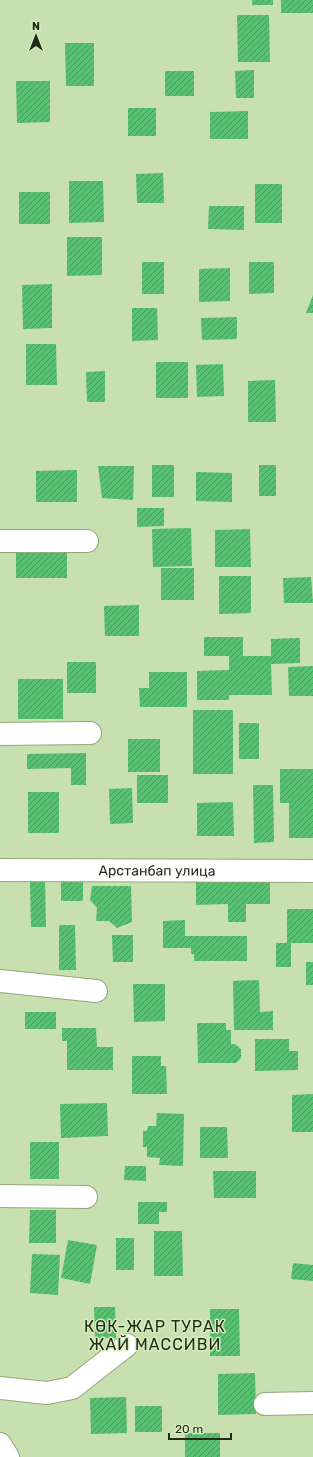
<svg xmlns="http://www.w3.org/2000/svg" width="313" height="1457" viewBox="0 0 313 1457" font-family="Rubik,sans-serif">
  <defs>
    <pattern id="building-hatch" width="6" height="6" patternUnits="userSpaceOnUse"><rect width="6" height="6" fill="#59bf71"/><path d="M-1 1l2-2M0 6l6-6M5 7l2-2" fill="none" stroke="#499b5c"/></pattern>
  </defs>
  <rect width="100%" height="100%" fill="#c8dfb0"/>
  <!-- building -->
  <g fill="url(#building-hatch)">
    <rect x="252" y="0" width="21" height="5"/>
    <rect x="281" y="0" width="32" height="13"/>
    <path d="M237 15H269L270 62H238Z"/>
    <path d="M65 43H94V86H66Z"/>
    <path d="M254 70V98H236L235 71Z"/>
    <rect x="165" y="71" width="29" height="25"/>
    <path d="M16 81H50V122L17 123Z"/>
    <rect x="128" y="108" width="28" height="28"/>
    <path d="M248 111V139H210V112Z"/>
    <path d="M163 173 164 203H137L136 174Z"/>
    <path d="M69 181H103L104 222 69 223Z"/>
    <rect x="255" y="184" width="27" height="39"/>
    <rect x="19" y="192" width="31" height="32"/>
    <path d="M209 206H244V230L208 229Z"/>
    <path d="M67 237H102V275L67 276Z"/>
    <rect x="142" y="262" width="22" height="32"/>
    <path d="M249 262H274V293L249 294Z"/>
    <path d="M230 268V301L199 302V269Z"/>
    <path d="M52 284V328L23 329 22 285Z"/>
    <path d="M313 295V313H306Z"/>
    <path d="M132 308H157L158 340 132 341Z"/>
    <path d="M237 317V339L202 340 201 318Z"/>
    <path d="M26 344H56L57 385H26Z"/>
    <rect x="156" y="362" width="32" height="36"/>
    <path d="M223 364 224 396 197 397 196 365Z"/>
    <path d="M105 371V402H87L86 372Z"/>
    <path d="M275 380 276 422H248V381Z"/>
    <rect x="152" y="465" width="22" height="32"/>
    <rect x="259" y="465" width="17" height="31"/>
    <path d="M98 466H134L133 500 102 498Z"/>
    <path d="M77 470V502H36V471Z"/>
    <path d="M196 472 232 473V502L196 501Z"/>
    <path d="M137 508H164V526L137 527Z"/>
    <path d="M191 528 192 566 153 567 152 529Z"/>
    <path d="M250 529 251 567H215V530Z"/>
    <rect x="16" y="551" width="51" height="27"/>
    <rect x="161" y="568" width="33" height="32"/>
    <path d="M219 576H251V613L219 614Z"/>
    <path d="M311 577 313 603H284L283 578Z"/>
    <path d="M139 605V636H105L104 606Z"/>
    <path d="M204 637H243V656H271V639L300 638V663L271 664 272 695H229V700H197V671L229 670V656H204Z"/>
    <rect x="67" y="662" width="29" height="31"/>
    <path d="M313 666V696H289L288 667Z"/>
    <path d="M149 672H187V707H140L139 688H149Z"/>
    <rect x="18" y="679" width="45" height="40"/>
    <rect x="193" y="710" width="40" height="64"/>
    <rect x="239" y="723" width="20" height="36"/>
    <rect x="128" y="739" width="32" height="33"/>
    <path d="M86 753V785H71V768L27 769V754Z"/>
    <path d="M280 769H313V838H289V803H280Z"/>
    <rect x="137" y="775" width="31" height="28"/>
    <path d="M253 785H273L274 842 254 843Z"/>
    <path d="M132 788 133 823 110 824 109 789Z"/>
    <rect x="28" y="792" width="31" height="41"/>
    <path d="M233 802 234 836H197V803Z"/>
    <path d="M196 879H270V904H246V922H228V904L196 905Z"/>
    <path d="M45 881 46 927H31L30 882Z"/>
    <rect x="61" y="881" width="22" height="20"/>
    <path d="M92 886H131L132 922 117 928 109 921H96L97 908 90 900Z"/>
    <path d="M287 909H313V943H291V967H276V943H287Z"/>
    <path d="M185 920V936H247V961H194V954H191V948H163V921Z"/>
    <path d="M59 925H75L76 970H59Z"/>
    <path d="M112 935H133V962H113Z"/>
    <rect x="306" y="962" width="7" height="23"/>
    <path d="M259 980 260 1012 273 1011V1030H234L233 981Z"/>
    <path d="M133 984H165V1021L134 1022Z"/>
    <rect x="25" y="1012" width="31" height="17"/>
    <path d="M197 1023H226V1030H231V1044H235L241 1049V1058L236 1063H198Z"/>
    <path d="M62 1028H96L97 1047H113V1070H67V1041H62Z"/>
    <path d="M255 1039H289V1051H298V1070L255 1071Z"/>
    <path d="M132 1056H161V1066H166L167 1094H132Z"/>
    <path d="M313 1094V1132H292V1095Z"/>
    <path d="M107 1103 108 1136 61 1138 60 1104Z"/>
    <path d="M157 1113 184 1114 183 1166 159 1165 160 1158 147 1157V1147H143V1131H147L148 1126H156Z"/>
    <path d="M200 1127H227L228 1158H200Z"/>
    <rect x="30" y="1142" width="29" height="37"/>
    <path d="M125 1166H146V1181L124 1180Z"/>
    <path d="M213 1171H256V1198H214Z"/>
    <path d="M138 1202H167V1212H159V1224H138Z"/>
    <path d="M30 1210H56V1243H29Z"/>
    <path d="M154 1231H182L183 1276H154Z"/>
    <rect x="116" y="1238" width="18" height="32"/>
    <path d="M68 1240 97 1245 90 1284 61 1278Z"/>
    <path d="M32 1254 60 1255 58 1295 30 1293Z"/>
    <path d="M293 1263 313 1265V1281L291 1279Z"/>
    <path d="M94 1307H115L116 1338H95Z"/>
    <path d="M210 1309H239L240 1356H210Z"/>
    <path d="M255 1373 256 1414 218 1415V1374Z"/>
    <path d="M126 1397 127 1433 91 1434 90 1398Z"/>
    <rect x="135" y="1406" width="27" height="26"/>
    <rect x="185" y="1433" width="35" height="24"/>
  </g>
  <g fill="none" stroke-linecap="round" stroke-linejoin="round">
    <defs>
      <g id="minor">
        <path d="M0 541H87"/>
        <path d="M0 734 90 733"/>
        <path id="s1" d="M0 870 313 871"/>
        <path d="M0 981 96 991"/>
        <path d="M0 1196 86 1197"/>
        <path d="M0 1388 47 1393 72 1388 127 1345"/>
        <path d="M265 1404 313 1403"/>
        <path d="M0 1444 8 1457"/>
      </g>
    </defs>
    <!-- minor casing -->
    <use href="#minor" stroke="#92a87b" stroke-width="24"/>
    <!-- minor -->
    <use href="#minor" stroke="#fff" stroke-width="22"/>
  </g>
  <g text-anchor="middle" stroke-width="3" stroke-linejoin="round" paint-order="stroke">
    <!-- street labels -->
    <g font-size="14" fill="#222b19" stroke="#d5ecbd">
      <text dy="5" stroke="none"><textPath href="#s1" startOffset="157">Арстанбап улица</textPath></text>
    </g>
    <!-- quarter labels -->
    <g font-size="16" letter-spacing="1" fill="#222b19" stroke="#d5ecbd">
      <text x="155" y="1332">КӨК-ЖАР ТУРАК<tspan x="155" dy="18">ЖАЙ МАССИВИ</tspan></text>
    </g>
  </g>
  <!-- north arrow -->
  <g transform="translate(36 36)" stroke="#d5ecbd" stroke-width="3" paint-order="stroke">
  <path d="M0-3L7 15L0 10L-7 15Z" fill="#222b19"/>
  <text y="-6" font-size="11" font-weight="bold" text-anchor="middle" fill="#222b19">N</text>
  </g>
  <!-- scale -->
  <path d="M169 1433v6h62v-6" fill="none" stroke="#222b19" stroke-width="2"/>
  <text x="175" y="1433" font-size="12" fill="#222b19" stroke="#d5ecbd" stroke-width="3" paint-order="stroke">20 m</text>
</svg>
